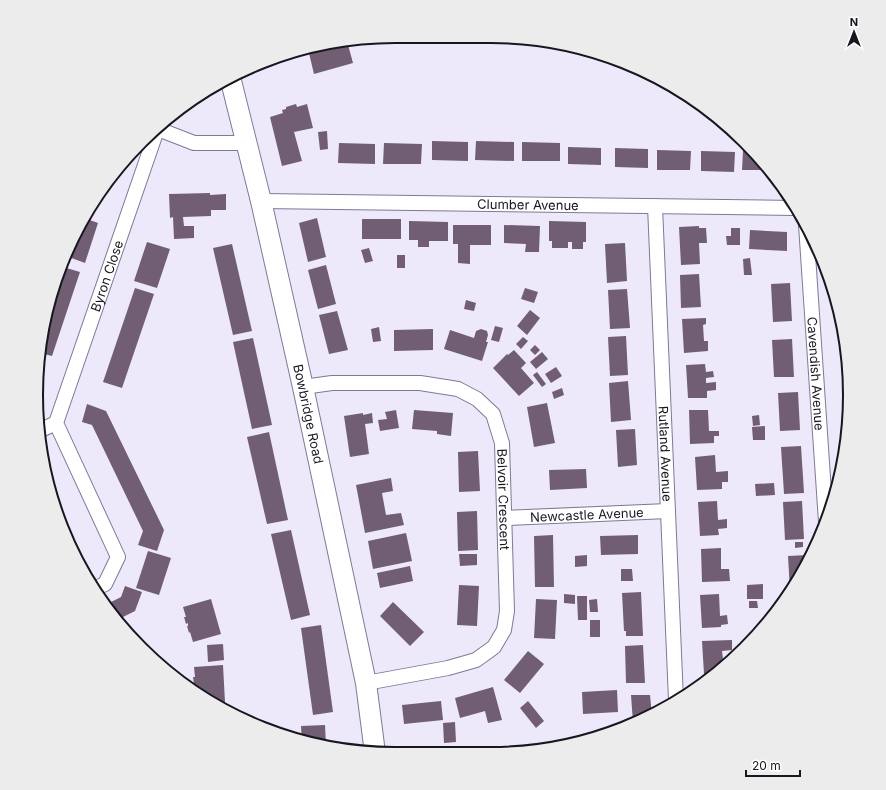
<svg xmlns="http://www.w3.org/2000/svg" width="886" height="790" viewBox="0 0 886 790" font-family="Inter,sans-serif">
  <rect width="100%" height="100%" fill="#ede9fb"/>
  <!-- building -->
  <g fill="#715e73">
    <path d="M347 41 353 63 314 74 308 49 325 43Z"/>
    <path d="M296 104 297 107 307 104 313 128 294 132 302 161 282 166 270 117 283 113 282 110 286 109V107Z"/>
    <path d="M327 131 328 149 320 150 318 132Z"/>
    <path d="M432 141 468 142V161L432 160Z"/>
    <path d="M476 141 514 142V161L475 160Z"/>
    <path d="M522 142 560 143V161H522Z"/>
    <path d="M339 143 375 144V164L338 163Z"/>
    <path d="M384 143 422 144 421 164H383Z"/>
    <path d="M568 147 601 148V165L568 164Z"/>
    <path d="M615 148 648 149V168L615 167Z"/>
    <path d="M657 150 691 151 690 170H657Z"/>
    <path d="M701 151 735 152 734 172 701 171Z"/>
    <path d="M743 151H752L770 170H742Z"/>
    <path d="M210 193V195L226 194V210H211V216L183 217 184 226H194V238L174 239 173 217 170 218 169 194Z"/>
    <path d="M84 218 98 223 85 263 66 256 73 236Z"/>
    <path d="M317 218 326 257 308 262 299 223Z"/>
    <rect x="362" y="219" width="39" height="20"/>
    <path d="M409 221 448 222V241H429V247H418V240H409Z"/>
    <path d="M549 221 586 222V242H583V249H572V242H568V248H552V241H549Z"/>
    <path d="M453 225H491V245H470V264L458 263V244H453Z"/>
    <path d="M504 225 540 226 539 252H525L526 244 504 243Z"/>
    <path d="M699 226V228H706L707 243H699L700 264 681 265 679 227Z"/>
    <path d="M731 228H740V245H727L726 236H731Z"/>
    <path d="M750 230 787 232V251L749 249Z"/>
    <path d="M147 242 170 249 157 288 134 281Z"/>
    <path d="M625 243 627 281 607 283 605 244Z"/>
    <path d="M232 244 252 331 233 335 213 248Z"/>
    <path d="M369 248 373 261 365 263 361 250Z"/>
    <rect x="397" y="255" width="8" height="13"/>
    <path d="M750 258 752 275H744L743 259Z"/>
    <path d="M326 265 336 304 318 309 308 270Z"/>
    <path d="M63 267 80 272 52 356 40 353 43 325Z"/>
    <path d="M699 274 701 307 681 308 680 275Z"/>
    <path d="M790 283 792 321 773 322 771 284Z"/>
    <path d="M135 288 154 294 122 388 103 382Z"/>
    <path d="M525 288 538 292 534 303 521 299Z"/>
    <path d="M627 289 630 328 610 329 608 290Z"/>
    <path d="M466 300 476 303 474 311 464 309Z"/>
    <path d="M530 310 540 318 527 335 517 326Z"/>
    <path d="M337 311 348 350 329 354 319 315Z"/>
    <path d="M706 318V324L703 325 704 341H708V351L684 353 682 319Z"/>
    <path d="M495 326 503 328 499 342 491 340Z"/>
    <path d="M379 327 381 341 373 342 371 329Z"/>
    <path d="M433 329V350L394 351V330Z"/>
    <path d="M481 329 487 331 488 335 486 342H488L482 361 444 349 450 330 474 338 476 331Z"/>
    <path d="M626 336 628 375 610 376 608 337Z"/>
    <path d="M523 337 528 341 521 349 516 344Z"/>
    <path d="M253 338 272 425 252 429 233 342Z"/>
    <path d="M792 339 794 377H774L772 340Z"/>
    <path d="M535 345 540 350 535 355 530 350Z"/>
    <path d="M514 350 526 363 521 368 534 383 519 396 493 368 507 354 508 355Z"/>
    <path d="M542 352 548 359 536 369 530 362Z"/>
    <path d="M705 364 706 372 713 371 714 377 706 378V383L716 382V390L707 391V398H688L686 365Z"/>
    <path d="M556 367 562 376 551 383 545 374Z"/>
    <path d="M537 372 546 384 542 387 533 375Z"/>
    <path d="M628 381 631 420 611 422 609 383Z"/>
    <path d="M562 388 564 395 554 399 552 392Z"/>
    <path d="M798 392 800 430 780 431 778 393Z"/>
    <path d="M547 403 555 443 534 447 527 407Z"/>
    <path d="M87 404 106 411 164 530 157 551 138 545 143 531 92 425 82 422Z"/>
    <path d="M396 410 399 428 380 431 378 420 387 419 385 412Z"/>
    <path d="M414 410 453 413 451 436 437 434V431L412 429Z"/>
    <path d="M689 410H708L709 431H719V436H714V443L690 444Z"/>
    <path d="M363 413V415L372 413 373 423 365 424 369 454 350 457 344 416Z"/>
    <path d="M759 415 760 425 753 426 752 416Z"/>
    <path d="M765 426V440H753L752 427Z"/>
    <path d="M635 429 637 465 618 467 616 430Z"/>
    <path d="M269 432 288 520 267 524 247 437Z"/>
    <path d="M801 446 804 493 784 494 781 447Z"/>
    <path d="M478 451 480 491 459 492 458 452Z"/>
    <path d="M715 455 716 472 728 471V482H722V489L697 490 695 457Z"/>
    <path d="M586 469 587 488 550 490 549 470Z"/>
    <path d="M391 478 393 491 382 493 386 515 401 513 404 525 365 533 356 485Z"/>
    <path d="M774 483 775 495 756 496 755 484Z"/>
    <path d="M717 501 718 520 727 519V528L718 529 719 535 700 536 698 502Z"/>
    <path d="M802 501 804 539 785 540 783 502Z"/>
    <path d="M477 511 478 550 458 551 457 512Z"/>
    <path d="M291 530 310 615 291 620 271 534Z"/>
    <path d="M406 533 412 561 373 569 368 541Z"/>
    <path d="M553 535 554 587H535L534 536Z"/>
    <path d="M638 535V554L601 555 600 536Z"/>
    <path d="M795 542H803V547L795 548Z"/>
    <path d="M721 548V569H729L730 581 702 582 701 549Z"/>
    <path d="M148 551 171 558 159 595 136 588Z"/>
    <path d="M459 554H477V565L460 566Z"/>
    <path d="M587 555V566L575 567V556Z"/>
    <path d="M808 555 809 560 802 575 790 591 788 556Z"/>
    <path d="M410 566 413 581 380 588 377 573Z"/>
    <path d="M621 569H632L633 581H621Z"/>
    <path d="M763 584V599H747V585Z"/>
    <path d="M459 585 479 586 477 626 457 625Z"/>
    <path d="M125 586 142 592 135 611 117 620 107 604 121 597Z"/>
    <path d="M641 592 643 636H626V631H624L622 593Z"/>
    <path d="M564 594 575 595V604L564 603Z"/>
    <path d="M719 594 720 616 727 615 728 624 721 625V627L702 628 700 595Z"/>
    <path d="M577 596H587V620H578Z"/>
    <path d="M211 599 221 634 193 642 190 632 189 633 187 626H188V623L186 624 184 617H186L183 607Z"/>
    <path d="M536 599 557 600 555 639 534 638Z"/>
    <path d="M597 599 598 612H590L589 600Z"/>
    <path d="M749 601H757L758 608H749Z"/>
    <path d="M393 602 424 632 410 646 380 616Z"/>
    <rect x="590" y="620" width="10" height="17"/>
    <path d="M321 625 333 712 313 715 301 628Z"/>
    <path d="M732 640V650L722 651 723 659 730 658V660L717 673 704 674 702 641Z"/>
    <path d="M223 644 224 660 208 662 207 645Z"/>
    <path d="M643 645 645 683H626L625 646Z"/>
    <path d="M528 651 544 664 520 693 504 680Z"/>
    <path d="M223 665 225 702 213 703 194 691V686H195V684H194L193 677H195L194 667Z"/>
    <path d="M493 687 502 720 488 723 485 711 460 718 455 698Z"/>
    <path d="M617 690 618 712 583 714 582 692Z"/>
    <path d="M631 695H650L652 716 633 723Z"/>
    <path d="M441 701 443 720 404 724 402 705Z"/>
    <path d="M528 701 544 721 536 728 520 708Z"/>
    <path d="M455 722 456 742 444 743 443 723Z"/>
    <path d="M325 725 326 746 302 742 301 726Z"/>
    <path d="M422 747V753H403V749Z"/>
  </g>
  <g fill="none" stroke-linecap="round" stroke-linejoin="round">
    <defs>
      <g id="street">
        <path d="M158 129 194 143H247"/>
        <path id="s1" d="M261 201 795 208"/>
        <path id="s2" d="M655 206 676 700"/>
        <path id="s3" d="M806 225 826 522"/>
        <path id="s4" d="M303 387 332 383H420L458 389 477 399 493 414 502 443 507 611 504 630 494 647 476 660 448 668 366 683"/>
        <path d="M41 430 56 423"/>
        <path id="s5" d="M505 518 668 511"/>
        <path id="s6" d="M96 588 105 584 118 557 56 423 157 130"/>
      </g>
      <g id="secondary">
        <path id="s7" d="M230 77 261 201 303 387 366 683 375 753"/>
      </g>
    </defs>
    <!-- street casing -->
    <use href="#street" stroke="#7f7993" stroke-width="16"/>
    <!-- secondary casing -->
    <use href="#secondary" stroke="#7f7993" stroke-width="22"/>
    <!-- street -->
    <use href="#street" stroke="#fff" stroke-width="14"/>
    <!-- secondary -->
    <use href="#secondary" stroke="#fff" stroke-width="20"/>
  </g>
  <g text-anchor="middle" stroke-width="3" stroke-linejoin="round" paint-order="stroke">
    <!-- street labels -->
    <g font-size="13" fill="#18161f" stroke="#fff">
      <text dy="5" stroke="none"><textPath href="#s1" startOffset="267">Clumber Avenue</textPath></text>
      <text dy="5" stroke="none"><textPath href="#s6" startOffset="343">Byron Close</textPath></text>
      <text dy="5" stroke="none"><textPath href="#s3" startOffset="149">Cavendish Avenue</textPath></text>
      <text dy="5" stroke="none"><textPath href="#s7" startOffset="346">Bowbridge Road</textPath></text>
      <text dy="5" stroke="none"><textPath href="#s2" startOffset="248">Rutland Avenue</textPath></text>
      <text dy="5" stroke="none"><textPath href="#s4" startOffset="286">Belvoir Crescent</textPath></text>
      <text dy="5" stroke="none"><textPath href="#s5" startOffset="82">Newcastle Avenue</textPath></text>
    </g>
  </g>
  <!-- crop -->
  <path d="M0 0H886V790H0ZM395 43H491A352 352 0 0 1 843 395V395A352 352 0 0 1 491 747H395A352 352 0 0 1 43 395V395A352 352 0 0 1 395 43Z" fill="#edeced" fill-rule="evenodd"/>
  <path fill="none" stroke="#18161f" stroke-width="2" d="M395 43H491A352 352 0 0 1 843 395V395A352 352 0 0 1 491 747H395A352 352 0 0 1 43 395V395A352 352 0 0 1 395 43Z"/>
  <!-- north arrow -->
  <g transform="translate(854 32)" stroke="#ffffff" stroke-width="3" paint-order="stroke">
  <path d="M0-3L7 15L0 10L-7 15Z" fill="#18161f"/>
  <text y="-6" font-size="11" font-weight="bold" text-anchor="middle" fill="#18161f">N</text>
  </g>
  <!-- scale -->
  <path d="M746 770v6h54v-6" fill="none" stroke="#18161f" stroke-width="2"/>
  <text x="752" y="770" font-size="12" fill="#18161f" stroke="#ffffff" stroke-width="3" paint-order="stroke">20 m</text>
</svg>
